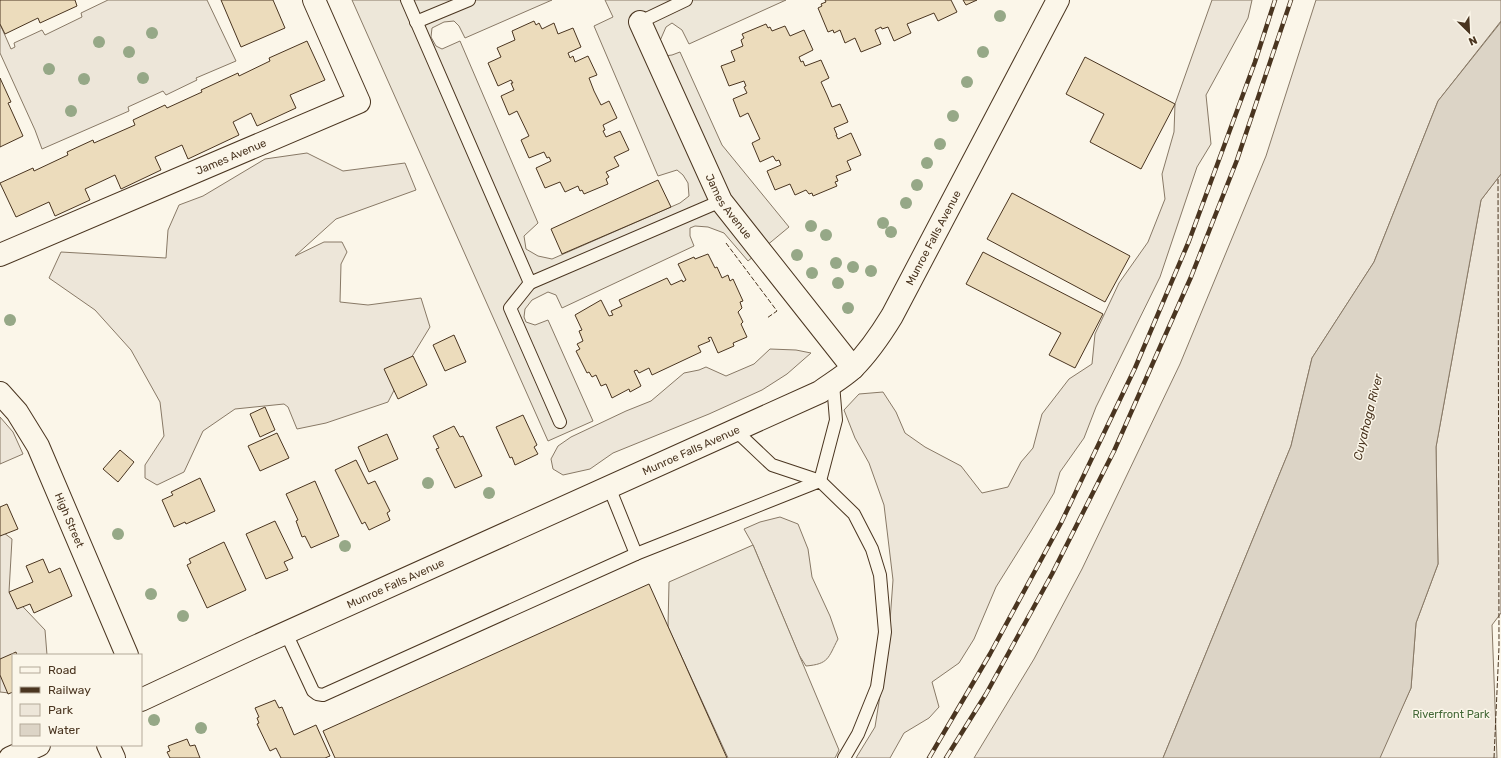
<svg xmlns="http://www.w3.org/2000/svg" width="1501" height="758" viewBox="0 0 1501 758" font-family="Rubik,sans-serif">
  <rect width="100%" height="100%" fill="#fbf6e9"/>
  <!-- green -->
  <g fill="#ede6d9" stroke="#887966">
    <path d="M108 0H207L236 61 196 78 197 80 166 95 163 91 128 107 129 111 42 149 35 130 0 53V24L11 49 15 47 14 43 42 30 45 35 82 17 81 13Z"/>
    <path d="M1212 0H1252L1248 18 1206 95 1211 144 1197 167 1160 277 1096 407 1084 438 1060 472 1054 493 1031 531 996 587 974 639 959 663 932 682 939 707 929 718 904 733 890 758H856L875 727 882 683 890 621 893 580 884 505 869 463 855 438 844 410 859 394 883 392 896 412 905 433 925 447 961 466 982 493 1008 487 1021 462 1033 448 1042 414 1069 379 1092 364 1095 334 1119 283 1148 242 1165 199 1162 174 1174 132 1175 104Z"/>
    <path d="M1316 0H1501V21L1438 101 1374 262 1312 358 1291 446 1163 758H974L1034 659 1082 569 1180 364 1266 156Z"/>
    <path d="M307 153 343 171 405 163 416 190 336 219 295 256 324 242H342L347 252 341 264 340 302 368 305 421 298 430 327 408 363 388 402 326 423 297 429 288 407 284 404 235 409 203 431 184 472 157 485 145 478V465L164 436 160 402 131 350 95 310 49 278 61 252 166 258 168 230 179 205 203 196 265 159Z"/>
    <path d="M1501 174V613L1492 625 1497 758H1379L1411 688 1416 623 1438 564 1436 447 1481 200Z"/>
    <path d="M770 349 796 350 811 353 787 374 762 390 709 414 613 453 590 469 563 475 553 469 551 459 558 446 571 437 626 411 651 401 684 373 699 370 706 367 726 376 754 364Z"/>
    <path d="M0 417 13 432 23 454 0 464Z"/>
    <path d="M780 517 798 524 808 549 812 577 830 616 838 639C828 658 829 664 806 666L799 655 753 545 744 529 760 522Z"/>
    <path d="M0 530 12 539 9 592 45 630 47 655H13L9 693 0 692Z"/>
  </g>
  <!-- parking -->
  <g fill="#ede7d9" stroke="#887966">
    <path d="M352 0H552L465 38 459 26 454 21 444 22 432 28 431 37 436 46 442 49 460 41 538 223 524 236 526 249 538 256 552 259 680 203 689 196 688 183 683 175 677 170 658 176 594 26 613 17 605 0H786L689 44 682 30 672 23 666 27 659 43 664 56 672 55 680 52 722 145 789 227 748 261 724 233 708 227 695 226 690 228V236L694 246 562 308 556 295 548 292 532 300 525 309 524 317 526 322 535 325 548 320 593 421 548 441Z"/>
    <path d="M753 545 839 750 835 758H728L668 627 669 582Z"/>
  </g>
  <!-- water -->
  <path fill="#dcd4c6" stroke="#887966" d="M1501 22V174L1481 200 1436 447 1438 564 1416 623 1411 688 1380 758H1163L1291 446 1312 358 1374 262 1438 101Z"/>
  <!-- building -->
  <g fill="#ecdcbc" stroke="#4a3520">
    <path d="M0 0H75L77 6 40 23 38 18 5 34 0 24Z"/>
    <path d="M221 0H273L285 28 241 47Z"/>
    <path d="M825 0H951L957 12 938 21 934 13 907 24 911 33 894 41 888 27 882 29 881 27 875 30 881 44 861 52 855 38 845 43 840 30 834 33 833 30 828 32 818 8 822 6 821 4 826 2Z"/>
    <path d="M963 0H977L966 5Z"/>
    <path d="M534 21 536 25 539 23 542 29 554 23 558 34 573 28 581 47 568 53 570 58 573 56 575 62 588 56 597 75 589 78 594 91 601 105 609 101 617 118 603 125 605 130 603 131 606 137 620 131 629 150 614 157 619 166 606 172 609 177 606 179 608 184 584 194 582 190 580 191 578 186 565 192 560 182 545 188 536 168 551 161 549 157 547 158 544 152 529 158 521 140 529 136 517 111 509 115 501 96 514 90 511 83H513L511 80 498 86 488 63 501 57 497 48 515 40 512 31Z"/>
    <path d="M766 24 768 28 770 27 772 31 785 26 790 36 804 30 813 50 799 57 801 62 803 61 805 66 821 60 829 78 821 82 827 95 832 107 840 104 848 122 834 128 837 135H836L838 139 851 133 861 155 847 161 851 170 836 176 838 181 835 182 837 186 813 196 812 193 809 194 806 190 795 195 790 184 775 190 767 171 781 165 779 160 776 161 773 156 760 162 752 143 760 139 748 113 740 117 733 99 747 93 744 87 746 86 744 81 729 86 721 66 735 61 731 51 743 46 741 40 744 38 742 34Z"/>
    <path d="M307 41 325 80 290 95 296 108 257 126 251 113 233 122 239 135 188 159 182 145 155 157 161 170 121 189 115 175 85 189 90 200 55 216 49 202 16 217 0 183 33 168 34 171 68 155 67 152 93 140 94 143 135 125 133 120 165 105 167 108 202 92 201 90 238 73 239 76 270 61 269 58Z"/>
    <path d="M1085 57 1175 104 1141 169 1090 142 1104 114 1066 94Z"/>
    <path d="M0 78 11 102 8 103 23 136 0 147Z"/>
    <path d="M658 180 671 207 562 254 551 229Z"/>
    <path d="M1012 193 1130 256 1105 302 987 239Z"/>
    <path d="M983 252 1103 314 1075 368 1049 355 1061 333 966 284Z"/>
    <path d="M708 254 715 268 717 267 722 278 728 275 730 281 733 279 743 301 740 302 742 308 738 312 743 322 741 324 747 337 733 343 734 346 718 353 711 337 708 338 710 341 698 346 701 352 652 375 649 368 639 373 637 370 634 371 641 386 630 392 629 389 612 398 606 384 601 386 596 375 592 377 589 372 587 373 576 351 580 349 577 344 583 341 579 331 582 330 575 315 601 300 609 316 613 315 611 311 622 306 619 300 667 278 671 285 682 280 683 282 686 280 678 264 694 257 695 259Z"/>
    <path d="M454 335 466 362 445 371 433 345Z"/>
    <path d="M413 356 427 385 398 399 384 369Z"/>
    <path d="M265 407 275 430 260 437 250 414Z"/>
    <path d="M523 415 537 445 534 447 538 454 515 465 512 457 510 458 496 427Z"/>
    <path d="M454 426 460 437 463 436 482 476 455 488 436 449 439 448 433 436Z"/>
    <path d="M277 433 289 458 260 471 248 446Z"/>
    <path d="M387 434 398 459 369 472 358 447Z"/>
    <path d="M120 450 134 462 118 482 103 469Z"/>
    <path d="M356 460 368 484 375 481 390 511 387 513 390 520 369 530 365 522 362 524 335 470Z"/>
    <path d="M200 478 215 511 186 524 185 522 174 527 162 500 173 495 171 492Z"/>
    <path d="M315 481 339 536 311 548 305 536 302 537 296 521 298 520 286 494Z"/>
    <path d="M7 504 18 529 0 536V507Z"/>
    <path d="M275 521 293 558 284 562 288 570 266 579 246 534Z"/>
    <path d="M224 542 246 590 207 608 187 565 191 563 189 559Z"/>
    <path d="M43 559 49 573 60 568 72 596 34 613 30 604 17 609 9 592 33 582 26 566Z"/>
    <path d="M649 584 727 758H335L323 731Z"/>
    <path d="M16 652 17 655H13V692L8 694 0 675V659Z"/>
    <path d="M275 700 279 708 282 707 294 735 316 725 330 756 325 758H281L276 748 270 751 257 724 259 723 257 718 259 717 255 708Z"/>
    <path d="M187 739 190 746 195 745 200 758H170L167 752 170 751 168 746Z"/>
  </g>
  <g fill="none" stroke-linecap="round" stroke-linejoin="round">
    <defs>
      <g id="lane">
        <path d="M407 0 530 283 721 201"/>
        <path d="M416 22 469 0"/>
        <path d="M640 22 686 0"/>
        <path d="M530 283 510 308 560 422"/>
        <path d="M735 430 772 465 820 481 836 420 833 384"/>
        <path d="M609 487 636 554"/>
        <path d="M286 633 313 691 317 694 323 695 636 554 820 481 854 514 872 549 880 575 885 632 877 687 858 734 844 758"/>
      </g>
      <g id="street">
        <path id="s1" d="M640 22 721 201 853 368"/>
        <path id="s2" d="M0 255 359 102 314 0"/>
        <path d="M108 745 114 758"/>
      </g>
      <g id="secondary">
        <path id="s3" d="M0 393 17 412 38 446 127 655"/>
        <path id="s4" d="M141 700 250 649 820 392C831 384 843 377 853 368 868 353 881 334 892 316L1058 0"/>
        <path d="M10 758 39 745"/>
      </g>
    </defs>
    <!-- lane casing -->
    <use href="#lane" stroke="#4a3520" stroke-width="14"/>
    <!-- street casing -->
    <use href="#street" stroke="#4a3520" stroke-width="24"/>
    <!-- secondary casing -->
    <use href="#secondary" stroke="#4a3520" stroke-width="24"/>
    <!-- lane -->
    <use href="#lane" stroke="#fbf6e9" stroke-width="12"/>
    <!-- street -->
    <use href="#street" stroke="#fbf6e9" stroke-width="22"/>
    <!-- secondary -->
    <use href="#secondary" stroke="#fbf6e9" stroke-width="22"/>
    <defs>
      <g id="rail">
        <path d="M929 758 990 654 1061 523 1135 368 1189 241 1255 62 1275 0"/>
        <path d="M946 758 986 694 1052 574 1114 451 1191 277 1237 160 1291 0"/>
      </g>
    </defs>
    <!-- rail casing -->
    <use href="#rail" stroke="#4a3520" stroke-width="4.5"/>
    <!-- rail -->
    <use href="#rail" stroke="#fbf6e9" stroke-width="3" stroke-dasharray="9" stroke-linecap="butt"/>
    <!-- fence -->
    <g stroke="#4a3520" stroke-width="1" stroke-dasharray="5 2" stroke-linecap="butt">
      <path d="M726 243 777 311 767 318"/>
      <path d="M1494 758 1499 647 1498 177"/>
    </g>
  </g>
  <!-- trees -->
  <g fill="#96a887">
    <circle cx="1000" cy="16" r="6"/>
    <circle cx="152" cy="33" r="6"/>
    <circle cx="99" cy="42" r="6"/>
    <circle cx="129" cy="52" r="6"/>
    <circle cx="983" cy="52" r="6"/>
    <circle cx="49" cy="69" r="6"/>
    <circle cx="143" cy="78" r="6"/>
    <circle cx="84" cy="79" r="6"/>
    <circle cx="967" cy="82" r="6"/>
    <circle cx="71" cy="111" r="6"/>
    <circle cx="953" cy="116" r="6"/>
    <circle cx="940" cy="144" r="6"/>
    <circle cx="927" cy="163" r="6"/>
    <circle cx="917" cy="185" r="6"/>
    <circle cx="906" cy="203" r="6"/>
    <circle cx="883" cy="223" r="6"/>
    <circle cx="811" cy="226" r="6"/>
    <circle cx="891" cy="232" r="6"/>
    <circle cx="826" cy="235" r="6"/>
    <circle cx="797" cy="255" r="6"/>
    <circle cx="836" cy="263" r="6"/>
    <circle cx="853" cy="267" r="6"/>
    <circle cx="871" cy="271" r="6"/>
    <circle cx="812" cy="273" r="6"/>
    <circle cx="838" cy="283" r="6"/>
    <circle cx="848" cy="308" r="6"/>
    <circle cx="10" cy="320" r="6"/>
    <circle cx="428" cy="483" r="6"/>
    <circle cx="489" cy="493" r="6"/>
    <circle cx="118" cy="534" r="6"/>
    <circle cx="345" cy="546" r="6"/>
    <circle cx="151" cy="594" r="6"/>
    <circle cx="183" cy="616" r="6"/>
    <circle cx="154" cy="720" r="6"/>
    <circle cx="201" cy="728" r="6"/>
  </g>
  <g text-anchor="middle" stroke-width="3" stroke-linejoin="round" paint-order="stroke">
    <!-- street labels -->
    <g font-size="11" fill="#4a3520" stroke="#fbf6e9">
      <text dy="4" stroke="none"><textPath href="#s2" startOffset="251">James Avenue</textPath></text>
      <text dy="4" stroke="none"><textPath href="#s1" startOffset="205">James Avenue</textPath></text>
      <text dy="4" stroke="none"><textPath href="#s4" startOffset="940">Munroe Falls Avenue</textPath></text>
      <text dy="4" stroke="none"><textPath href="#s4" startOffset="604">Munroe Falls Avenue</textPath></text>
      <text dy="4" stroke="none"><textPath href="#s3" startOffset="146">High Street</textPath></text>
      <text dy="4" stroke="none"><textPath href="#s4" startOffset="280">Munroe Falls Avenue</textPath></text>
    </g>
    <!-- park labels -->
    <g font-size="11" fill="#436837" stroke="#fbf6e9">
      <text x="1451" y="718">Riverfront Park</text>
    </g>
    <!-- water labels -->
    <g font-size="12" font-style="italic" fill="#4a3520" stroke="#fbf6e9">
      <text transform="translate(1368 417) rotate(-76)" y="4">Cuyahoga River</text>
    </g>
  </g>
  <!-- legend -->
  <rect x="12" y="654" width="130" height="92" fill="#fbf6e9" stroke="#b4a999"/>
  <rect x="20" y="667" width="20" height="6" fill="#fbf6e9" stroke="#b4a999"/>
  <text x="48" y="674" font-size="12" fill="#4a3520">Road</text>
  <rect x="20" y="687" width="20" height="6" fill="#4a3520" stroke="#b4a999"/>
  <text x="48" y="694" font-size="12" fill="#4a3520">Railway</text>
  <rect x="20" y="704" width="20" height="12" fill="#ede6d9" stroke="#b4a999"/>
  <text x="48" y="714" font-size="12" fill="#4a3520">Park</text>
  <rect x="20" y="724" width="20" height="12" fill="#dcd4c6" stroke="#b4a999"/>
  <text x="48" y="734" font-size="12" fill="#4a3520">Water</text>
  <!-- north arrow -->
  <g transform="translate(1469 32) rotate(156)" stroke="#fbf6e9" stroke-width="3" paint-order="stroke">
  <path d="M0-3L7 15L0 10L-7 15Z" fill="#4a3520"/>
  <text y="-6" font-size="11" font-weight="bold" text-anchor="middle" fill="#4a3520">N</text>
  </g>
</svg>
